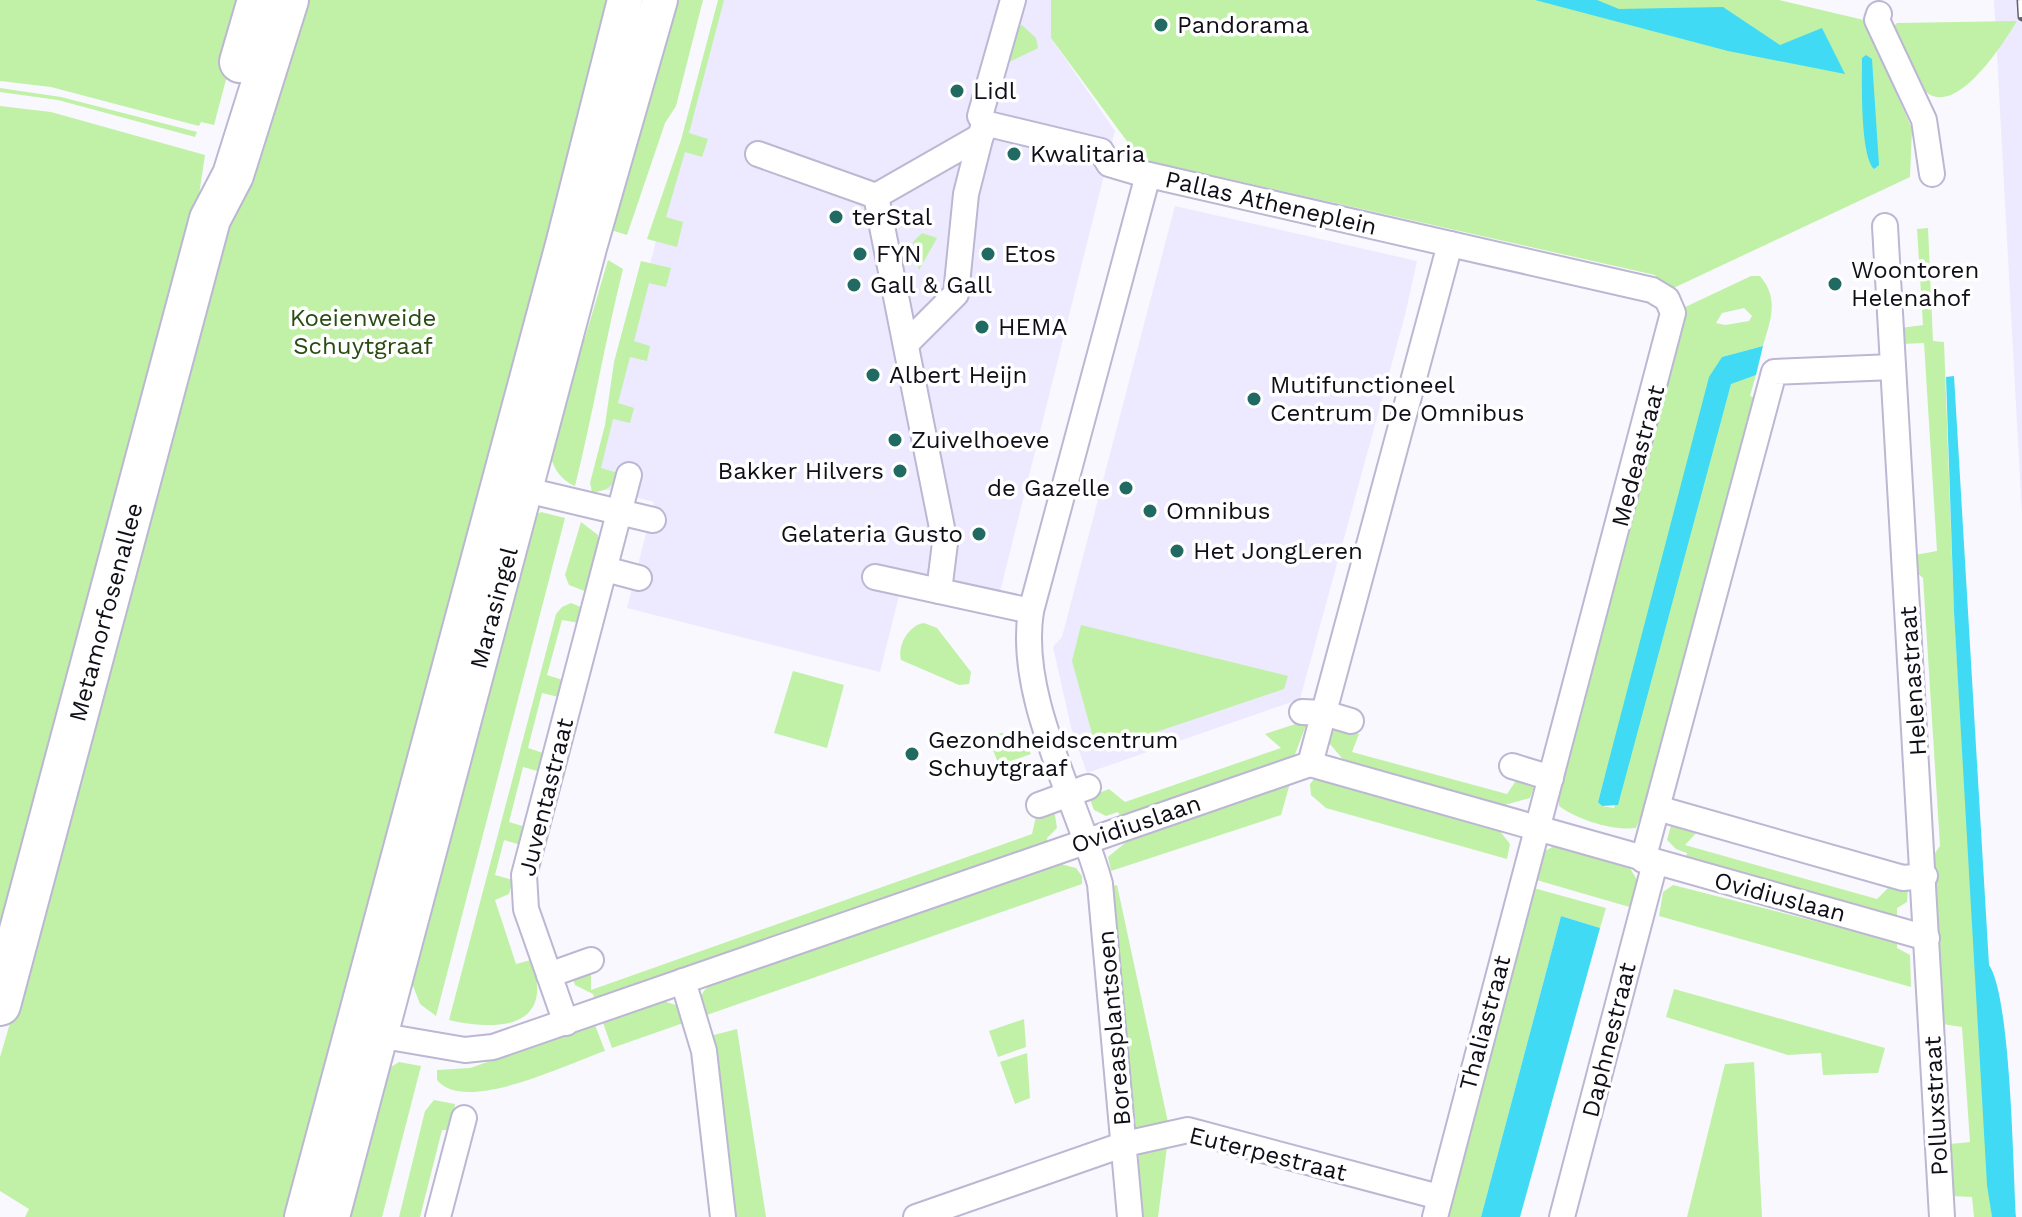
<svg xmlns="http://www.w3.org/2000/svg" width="2022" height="1217" viewBox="0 0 2022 1217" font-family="'Work Sans',sans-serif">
  <rect width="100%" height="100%" fill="#f9f8fe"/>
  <!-- built -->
  <g fill="#ede9ff">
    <path d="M719 0H1051V38L1115 131 998 600 903 580 880 672 627 608 654 502 592 486Z"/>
    <path d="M1994 0H2022V515Z"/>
    <path d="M1175 206 1417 261 1405 315 1300 699 1087 773 1071 727 1053 647 1062 637Z"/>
  </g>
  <!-- green -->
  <g fill="#c0f1a6" fill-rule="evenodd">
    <path d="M0 0H247L214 125 201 122 199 126 51 87 0 81Z"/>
    <path d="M302 0H619L296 1217H25L29 1209 0 1191V1057L29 959 215 253Z"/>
    <path d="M674 0H703L676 106 665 123 627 235 611 230Z"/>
    <path d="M718 0H724L689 133 708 139 702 157 685 152 666 217 683 222 677 247 647 239 681 140Z"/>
    <path d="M1051 0H1779L1864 20 1912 129 1910 177 1665 292 1655 275 1140 159 1051 38Z"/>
    <path d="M2017 21C2004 42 1954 123 1923 89 1909 74 1901 47 1892 28L1897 23Z"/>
    <path d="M1022 25 1036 38 1038 48 1007 63 1005 56 1018 27Z"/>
    <path d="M0 88 61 97 197 132 195 137 58 100 0 92Z"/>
    <path d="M0 106 51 112 205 155 197 208 0 953Z"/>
    <path d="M1928 228 1933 341 1944 342 1954 612 1992 1217H1974L1972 1197 1952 1196 1950 1144 1970 1142 1962 1027 1942 1024 1933 856 1940 846 1923 578 1915 571V555L1937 551 1924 343 1902 344 1901 328 1923 325 1917 229Z"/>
    <path d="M922 233 937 238 919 270 913 242Z"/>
    <path d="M608 260 623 269C605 341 593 414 575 486 524 463 562 379 572 337L585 338Z"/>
    <path d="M641 261 671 268 666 287 649 283 634 341 650 346 647 361 630 357 618 403 634 408 630 423 613 419 601 468 618 473C614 486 606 492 592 492L590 483 605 425 614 362Z"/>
    <path d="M1751 276H1760C1780 300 1770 320 1763 346L1722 357 1598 801 1602 806 1614 808 1731 383 1756 375 1750 396 1756 398 1646 820 1640 818 1636 828C1613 831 1578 820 1559 806V796L1554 794 1679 310ZM1744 308 1752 316 1749 321 1725 325 1716 323 1722 313Z"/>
    <path d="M541 512 565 518 436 1016 420 1004 410 978 524 522Z"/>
    <path d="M581 522 598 535V546L587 592 569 585 565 575Z"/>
    <path d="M571 603 583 608 579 623 562 620 547 675 563 680 559 697 542 693 528 748 546 754 541 772 523 767 509 822 526 827 521 845 504 840 495 875 513 880 509 894 495 900 516 964 531 960C556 1027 500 1032 449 1020L556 614 562 607Z"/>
    <path d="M924 623 937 628 971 672 969 684 959 685 901 660C897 645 909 625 924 623Z"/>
    <path d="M1081 625 1288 676 1284 689 1097 752 1072 661Z"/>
    <path d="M793 671 844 685 827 748 774 733Z"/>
    <path d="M1308 720 1294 757 1121 818 1118 812 1106 816 1094 810 1089 797 1109 789 1125 802 1281 748 1265 734Z"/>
    <path d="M1331 726 1359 734 1352 752 1507 794 1517 779 1535 784 1530 798 1501 806 1347 764 1329 743Z"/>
    <path d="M1002 733 1026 745 1031 754 999 765 993 750 994 735Z"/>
    <path d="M1315 778 1499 830 1510 844 1507 859 1326 808 1311 795 1310 784Z"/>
    <path d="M1290 783 1281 815 1111 871 1108 857 1131 838Z"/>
    <path d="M1054 809 1057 828 1047 838 1048 844 596 1002 593 994 575 985 572 976 591 969V990L1032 834 1036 816Z"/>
    <path d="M1672 822 1699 830 1685 845 1877 899 1891 885 1908 887 1907 902 1897 908V916L1892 917 1686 858 1687 853 1676 849 1667 840Z"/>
    <path d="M1554 846 1628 865 1639 883 1633 908 1533 879 1543 852Z"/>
    <path d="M1057 863 1076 868 1082 876V884L701 1017C698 1003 698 995 710 985Z"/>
    <path d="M1117 885 1169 1127 1137 1134 1108 888Z"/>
    <path d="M1673 885 1897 942V948L1910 955 1911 987 1659 916 1663 892Z"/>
    <path d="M1530 887 1606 908 1600 928 1561 916 1481 1217H1443Z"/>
    <path d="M1674 989 1885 1048 1878 1073 1823 1075 1821 1053 1788 1055 1666 1017Z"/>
    <path d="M663 1001 679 1006 689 1021 612 1048 603 1023Z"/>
    <path d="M1024 1019 1026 1047 998 1057 989 1031Z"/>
    <path d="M595 1025 605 1051C569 1063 465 1115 437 1080V1070L470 1068Z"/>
    <path d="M737 1029 766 1217H731L710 1036Z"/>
    <path d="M1027 1053 1030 1098 1015 1104 1000 1062Z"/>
    <path d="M399 1062 421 1066 382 1217H339L378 1075Z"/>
    <path d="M1754 1062 1762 1217H1687L1725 1064Z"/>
    <path d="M434 1100 455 1104 453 1130H442L420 1217H399L425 1111Z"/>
    <path d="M1167 1147 1158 1217H1139V1151Z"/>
  </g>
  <!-- water -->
  <g fill="#40daf4">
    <path d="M1535 0H1597L1619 9 1723 7 1780 45 1822 28 1845 74 1728 51Z"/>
    <path d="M1866 55 1872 59 1879 165 1874 169C1860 155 1862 80 1862 58Z"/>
    <path d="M1763 346 1756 375 1731 384 1618 805 1602 806 1598 802 1709 377 1722 357Z"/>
    <path d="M1954 376 1989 965C2011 997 2013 1169 2016 1217H1992L1987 1185 1954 612 1946 377Z"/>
    <path d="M1561 916 1600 928 1520 1217H1481Z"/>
  </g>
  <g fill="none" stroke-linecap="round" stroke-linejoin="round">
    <defs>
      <g id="street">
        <path d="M1879 14 1877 20 1924 120 1932 174"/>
        <path d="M984 123 1101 151 1109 164 1136 172 1450 244 1310 764"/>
        <path d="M758 154 876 196 981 136"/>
        <path d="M876 196 945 543 939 591"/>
        <path d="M1885 226 1942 1217"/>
        <path d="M908 342 956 294 966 194 984 123 980 116 1013 0"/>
        <path d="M509 486 653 520"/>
        <path d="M605 569 639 578"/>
        <path d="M875 577 1031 611"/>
        <path d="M1302 712 1324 713 1351 721"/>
        <path d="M1512 766 1551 778"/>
        <path d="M1039 805 1088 787"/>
        <path d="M1657 808 1903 878 1925 876"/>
        <path d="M1643 860 1774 372 1893 367"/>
        <path d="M549 975 591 960"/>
        <path d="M683 981 704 1051 723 1217"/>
        <path d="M566 1023 526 909 524 875 629 475"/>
        <path d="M366 1033 465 1050 493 1047 1310 764 1927 938"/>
        <path d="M438 1217 464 1118"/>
        <path d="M916 1217 1125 1144 1188 1130 1439 1197"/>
        <path d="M1130 1217 1100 884C1077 799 1017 698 1031 611L1148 175"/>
        <path d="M1435 1217 1673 313 1667 299 1652 290 1450 244"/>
        <path d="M1562 1217 1655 863"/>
      </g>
      <g id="secondary">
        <path d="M302 1217 564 241 625 0"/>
        <path d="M332 1217 589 248 660 0"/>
      </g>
      <g id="primary">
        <path d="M240 62 258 0"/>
        <path d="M0 1005 210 219 233 175 288 0"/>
      </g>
    </defs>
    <!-- street casing -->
    <use href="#street" stroke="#bcb7d2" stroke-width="28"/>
    <!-- secondary casing -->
    <use href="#secondary" stroke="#bcb7d2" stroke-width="38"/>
    <!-- primary casing -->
    <use href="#primary" stroke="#bcb7d2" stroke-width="44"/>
    <!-- street -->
    <use href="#street" stroke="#fff" stroke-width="24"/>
    <!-- secondary -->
    <use href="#secondary" stroke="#fff" stroke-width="34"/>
    <!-- primary -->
    <use href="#primary" stroke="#fff" stroke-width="40"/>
    <defs>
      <path id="rail" d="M2021 0 2022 17"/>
    </defs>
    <!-- rail casing -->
    <use href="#rail" stroke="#63626a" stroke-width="9"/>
    <!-- rail -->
    <use href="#rail" stroke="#fff" stroke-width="6" stroke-dasharray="18" stroke-linecap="butt"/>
  </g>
  <!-- markers -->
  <g fill="#216a62" stroke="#fff" stroke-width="3">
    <circle cx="1161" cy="25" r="8"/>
    <circle cx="957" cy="91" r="8"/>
    <circle cx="1014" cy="154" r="8"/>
    <circle cx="836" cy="217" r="8"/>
    <circle cx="860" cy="254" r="8"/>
    <circle cx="988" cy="254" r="8"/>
    <circle cx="1835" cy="284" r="8"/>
    <circle cx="854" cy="285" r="8"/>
    <circle cx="982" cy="327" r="8"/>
    <circle cx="873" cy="375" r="8"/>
    <circle cx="1254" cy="399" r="8"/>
    <circle cx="895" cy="440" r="8"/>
    <circle cx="900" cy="471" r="8"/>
    <circle cx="1126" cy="488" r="8"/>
    <circle cx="1150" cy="511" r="8"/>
    <circle cx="979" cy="534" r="8"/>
    <circle cx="1177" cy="551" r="8"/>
    <circle cx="912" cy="754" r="8"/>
  </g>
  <g text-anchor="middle" stroke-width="7" stroke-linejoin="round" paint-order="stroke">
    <!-- poi labels -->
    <g font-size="24" fill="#100e17" stroke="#fff" text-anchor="start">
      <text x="1177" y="33">Pandorama</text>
      <text x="973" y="99">Lidl</text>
      <text x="1030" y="162">Kwalitaria</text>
      <text x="852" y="225">terStal</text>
      <text x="876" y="262">FYN</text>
      <text x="1004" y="262">Etos</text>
      <text x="1851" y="278">Woontoren<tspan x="1851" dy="28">Helenahof</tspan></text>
      <text x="870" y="293">Gall &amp; Gall</text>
      <text x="998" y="335">HEMA</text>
      <text x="889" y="383">Albert Heijn</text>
      <text x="1270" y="393">Mutifunctioneel<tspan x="1270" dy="28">Centrum De Omnibus</tspan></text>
      <text x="911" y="448">Zuivelhoeve</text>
      <text x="884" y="479" text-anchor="end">Bakker Hilvers</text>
      <text x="1110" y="496" text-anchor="end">de Gazelle</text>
      <text x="1166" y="519">Omnibus</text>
      <text x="963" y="542" text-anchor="end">Gelateria Gusto</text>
      <text x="1193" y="559">Het JongLeren</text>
      <text x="928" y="748">Gezondheidscentrum<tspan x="928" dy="28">Schuytgraaf</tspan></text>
    </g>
    <!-- street labels -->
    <g font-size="24" fill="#100e17" stroke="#fff">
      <text transform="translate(1271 203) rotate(13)" y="8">Pallas Atheneplein</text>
      <text transform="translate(1638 456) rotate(-75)" y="8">Medeastraat</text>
      <text transform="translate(494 608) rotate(-75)" y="8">Marasingel</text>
      <text transform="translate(106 612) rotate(-75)" y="8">Metamorfosenallee</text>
      <text transform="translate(1913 681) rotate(-94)" y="8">Helenastraat</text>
      <text transform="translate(546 797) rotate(-76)" y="8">Juventastraat</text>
      <text transform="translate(1136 824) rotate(-19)" y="8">Ovidiuslaan</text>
      <text transform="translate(1780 897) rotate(15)" y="8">Ovidiuslaan</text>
      <text transform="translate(1485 1023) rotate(-75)" y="8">Thaliastraat</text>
      <text transform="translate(1114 1028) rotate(-95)" y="8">Boreasplantsoen</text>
      <text transform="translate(1609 1040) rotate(-76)" y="8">Daphnestraat</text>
      <text transform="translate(1936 1106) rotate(-93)" y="8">Polluxstraat</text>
      <text transform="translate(1268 1154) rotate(14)" y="8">Euterpestraat</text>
    </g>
    <!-- park labels -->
    <g font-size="24" fill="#294c12" stroke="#fff">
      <text x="363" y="326">Koeienweide<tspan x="363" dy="28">Schuytgraaf</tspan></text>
    </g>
  </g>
</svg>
